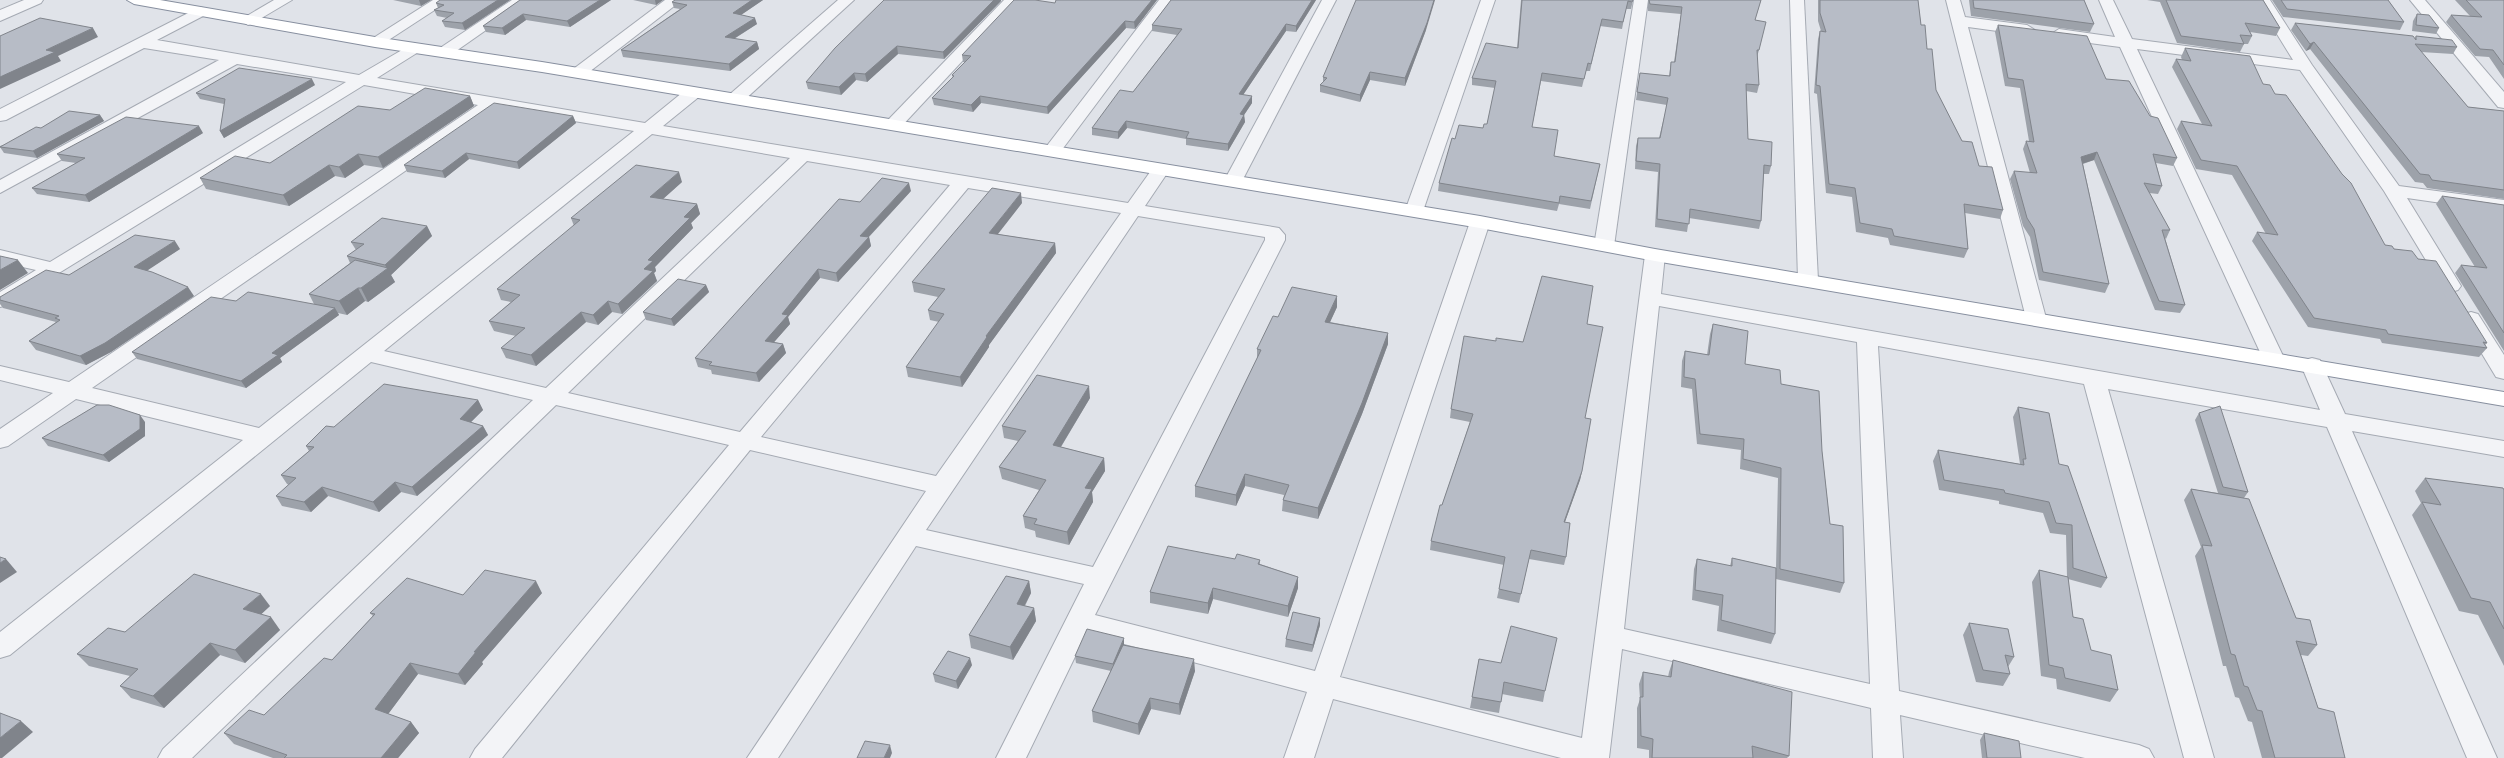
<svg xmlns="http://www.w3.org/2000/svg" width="2504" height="758" viewBox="0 0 2504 758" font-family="'IBM Plex Sans',sans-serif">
  <rect width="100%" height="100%" fill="#e0e3e9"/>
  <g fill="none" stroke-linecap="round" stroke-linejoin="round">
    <defs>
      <g id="street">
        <path d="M24 0H43L41 3 0 21V10Z"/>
        <path d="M274 0H292L253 23 248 25 240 20Z"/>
        <path d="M433 0H450L381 45H369L367 42Z"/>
        <path d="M512 0H529L449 56H437L435 53 437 50Z"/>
        <path d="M665 0H682L584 76H572L570 73 572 70Z"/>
        <path d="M838 0H854L741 103H729L727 99 729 95Z"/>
        <path d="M1004 0H1019L899 129H887L884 125 887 121Z"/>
        <path d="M1159 0H1174L1058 155H1046L1043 151 1046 147Z"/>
        <path d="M1322 0H1336L1242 181 1239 185H1227L1224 181Z"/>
        <path d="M1481 0H1495L1423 211 1421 215H1407L1405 211Z"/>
        <path d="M1634 0H1648L1614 246 1611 250H1597L1594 246Z"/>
        <path d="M1790 0H1804L1818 280 1815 284 1808 286 1801 284 1798 280Z"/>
        <path d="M1946 0H1960L1965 17 2027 25 2035 30 2027 35 1968 27 2046 318 2043 323 2036 324 2029 323 2026 318Z"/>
        <path d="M2099 0H2113L2132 39 2293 60 2256 0H2270L2312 65 2399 186 2504 200V212L2407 198 2461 286 2458 290 2451 292 2444 290 2384 191 2300 70 2137 49 2284 358 2281 363 2273 365 2265 363 2120 47 2059 39 2051 34 2059 29 2115 37Z"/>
        <path d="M2410 0H2425L2504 92V108L2498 107Z"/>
        <path d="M200 7 205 9 208 12 205 15 157 40 359 75 414 43 422 48 420 51 377 78 645 123 688 88H700L702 92 700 96 663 126 1128 203 1155 165H1167L1170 169 1145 206 1279 228 1285 235V240L1095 615 1315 671 1470 222 1473 218H1487L1490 222 1340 677 1582 738 1645 255 1648 251H1662L1665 255 1661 294 2320 410 2301 365 2304 360 2312 358 2320 360 2345 414 2504 441V457L2352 431 2497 758H2467L2327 427 2108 389 2214 758H2184L2084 384 1878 346 1899 691 2139 745 2149 749 2154 758H2085L1900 715 1903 758H1873L1871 708 1622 649 1609 758H1561L1333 699 1314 758H1284L1307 692 1086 634 1026 758H996L1084 584 916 546 778 758H747L926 491 750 450 502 758H470L475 749 729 445 556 405 192 758H158L163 749 533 400 371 362 10 655 0 658V632L243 440 76 399 8 446 0 448V429L53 393 0 380V366L69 382 478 105 364 85 7 305 0 307V292L36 270 0 262V250L50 262 346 82 237 64 0 193V180L219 60 144 48 6 120 0 121V109ZM496 108 634 131 259 428 92 388ZM652 134 790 158 546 388 384 351ZM807 161 950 185 740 432 568 393ZM968 188 1121 213 936 476 761 437ZM1138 216 1265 237V240L1093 567 926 530ZM1659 306 1857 342 1870 684 1624 629Z"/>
        <path d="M2471 312 2478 314 2504 355V379L2496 377 2461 319 2464 314Z"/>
      </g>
      <path id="highway" d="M127 0H160L375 37 542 62 1480 216 1655 249 2504 392V406L1655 261 1480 228 542 72 375 47 134 4Z"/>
    </defs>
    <!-- street casing -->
    <use href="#street" stroke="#a5aab3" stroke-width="2"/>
    <!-- highway casing -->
    <use href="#highway" stroke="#878f9f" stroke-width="2"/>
    <!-- street -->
    <use href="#street" fill="#f3f4f7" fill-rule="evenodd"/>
    <!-- highway -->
    <use href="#highway" fill="#fff" fill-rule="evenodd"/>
  </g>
  <!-- wall -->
  <g fill="#9da2aa">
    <path d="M393 0H431L421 6Z"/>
    <path d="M440 0H510L465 30 445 27 442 21 447 18 437 16 434 10 438 8 436 3Z"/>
    <path d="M520 0H611L570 27 526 20 505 35 486 32 483 26Z"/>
    <path d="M633 0H663L656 5Z"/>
    <path d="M675 0H763L741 15 757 24 734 39 757 42 759 49 730 71 623 57 621 50 680 9 674 8 672 2Z"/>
    <path d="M994 0H1001V1L944 59 898 54 867 82 856 80 841 95 808 89 806 82Z"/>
    <path d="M1157 0 1135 29 1126 28 1048 114 981 103 973 112 934 105 932 98 953 78 952 75 966 62H963L962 55 1055 3Z"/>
    <path d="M1171 0H1316L1296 32 1286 31 1243 95 1252 103 1244 115 1245 122 1228 151 1186 145V139L1127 128 1118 139 1092 135V128L1133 92 1177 35 1152 31V25Z"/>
    <path d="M1521 0H1633L1631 9H1626L1622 29 1600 26 1590 71H1586L1582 87 1541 81 1532 127 1554 156 1600 164 1590 209 1559 204 1557 211 1438 191 1439 183 1455 139 1483 128 1487 124 1495 88 1472 85V78L1517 48Z"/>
    <path d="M1648 0H1761L1755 20 1759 50 1757 57 1759 85 1757 93 1746 91 1748 139 1771 166 1769 174H1764L1761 221 1759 229 1689 218 1687 232 1655 227 1658 172 1635 169 1636 146 1638 138H1659L1667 105 1636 100 1640 73 1669 76 1671 62H1674L1681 14 1648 11Z"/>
    <path d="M1818 0H1918L1921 25 1936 90 1962 141 1979 166 2003 210 2000 219 1965 213 1968 249 1964 258 1890 245 1888 238 1856 232 1852 197 1826 193 1817 94 1814 93 1818 39 1820 31H1821L1818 21Z"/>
    <path d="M1969 0H2084L2094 24 2090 32 1971 16Z"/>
    <path d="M2147 0H2263L2280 28 2276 36 2250 32 2252 36 2248 44H2244L2240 52 2177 43 2160 2Z"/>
    <path d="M2272 0H2388L2404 22 2400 30 2283 17Z"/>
    <path d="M2455 0H2504V79L2489 57 2475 56 2446 22 2451 15 2470 16Z"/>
    <path d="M2417 14 2439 28 2436 34 2412 31 2413 21Z"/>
    <path d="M2295 23 2415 38 2416 36 2457 47 2453 54 2421 52 2468 107 2504 111V199L2427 188 2423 183 2415 182 2310 49 2306 51 2291 30Z"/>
    <path d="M1998 25 2106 79 2150 116 2177 158 2173 166 2156 163 2162 186 2158 194 2149 193 2170 230 2166 239 2165 238 2185 305 2180 313 2155 310 2094 160 2083 164 2109 284 2105 293 2039 280 2030 237 2023 226 2010 179 2014 171 2030 173 2023 149 2026 141H2029L2020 88 2005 86 1995 32Z"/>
    <path d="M1426 30 1405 86 1370 80 1360 102 1320 92V85L1323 82V77Z"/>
    <path d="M2185 48 2263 84 2275 94 2385 245 2418 259 2487 343 2485 345 2487 348 2479 357 2382 343 2380 339 2308 327 2252 241 2257 232 2266 234 2232 175 2196 169 2177 129 2181 121 2202 124 2172 67 2176 59 2182 60 2181 57Z"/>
    <path d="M315 85 224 138 220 131 224 104 200 99 196 93Z"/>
    <path d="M470 96 474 106 383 168 364 165 345 178 335 176 289 206 206 189 200 178 270 163 390 110Z"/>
    <path d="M100 115 104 121 37 158 4 153 0 147V146Z"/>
    <path d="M573 116 576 123 519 169 469 159 445 178 407 172 404 165Z"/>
    <path d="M203 133 89 202 37 194 32 188 76 163 62 161 57 154Z"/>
    <path d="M682 182 663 199 697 204 700 214 691 223 693 228 655 267 656 271 654 273 657 281 622 314 612 312 598 325 586 322 536 366 506 358 501 348 516 336 494 331 489 321 511 302 501 300 497 289 574 226 571 218Z"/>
    <path d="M911 191 869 237 871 246 838 282 820 278 788 317 790 324 774 342 783 344 786 353 759 382 712 374 711 370 698 367 695 358Z"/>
    <path d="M2442 196 2504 205V351L2455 273 2461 265 2475 267 2436 204Z"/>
    <path d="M1022 203 997 234 1055 243 1056 253 989 345V347L962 387 908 377 906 367 939 322 930 320 928 310 938 297 914 292 912 282Z"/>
    <path d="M427 226 432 236 391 275 395 282 368 302 365 301 347 315 338 313 339 315 280 358 282 362 246 388 137 359 132 352 236 301 314 304 309 294 350 263 347 256 356 250 351 242Z"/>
    <path d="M180 249 147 270 194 296 111 352 86 365 36 350 29 341 56 322 3 308 0 304V297L69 275Z"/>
    <path d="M706 285 709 292 674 326 646 320 643 312Z"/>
    <path d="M1337 307 1330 322 1388 333V344L1362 414 1318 519 1282 511 1283 500 1284 495 1245 486 1236 506 1195 497V486L1257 359V349L1278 317Z"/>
    <path d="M1587 324 1585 418 1582 471 1580 480 1565 522 1566 557 1564 565 1529 559 1519 603 1497 598 1504 565 1430 550 1431 541 1442 505 1470 422 1450 418 1451 409 1496 341 1523 342Z"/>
    <path d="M1713 324 1745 364 1781 384 1822 451 1830 524 1844 583 1840 593 1776 579 1775 634 1771 644 1717 631 1719 606 1692 600 1694 569 1697 559 1730 566 1732 558 1776 568 1778 478 1740 469 1741 450 1697 444 1692 389 1681 387 1682 361 1685 351 1707 355 1710 334Z"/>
    <path d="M1090 398 1061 447 1104 458 1105 471 1092 492 1093 502 1069 545 1036 537 1035 531 1025 528 1023 516 1039 490 1002 479 999 467 1018 441 1004 438 1002 426Z"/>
    <path d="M478 400 483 410 471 422 483 426 488 435 417 496 401 492 379 512 328 496 311 512 282 506 276 496 289 485 287 484 281 475 309 451 306 446 334 427Z"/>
    <path d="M2018 407 2059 464 2107 578 2101 588 2068 579 2073 617 2091 650 2118 690 2110 702 2057 689 2056 679 2041 676 2032 582 2039 570 2067 577 2066 535 2050 533 2043 513 1999 504V501L1939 490 1933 461 1938 450 2020 464 2013 417Z"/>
    <path d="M2199 413 2248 492 2244 498 2296 618 2317 645 2308 656 2301 655 2318 708 2345 758H2262L2252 722 2248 721 2239 698 2235 697 2226 666H2223L2195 556 2201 547 2184 500 2191 489 2218 493 2195 420Z"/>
    <path d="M145 422V436L109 462 48 446 42 438Z"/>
    <path d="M2425 478 2504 490V666L2478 615 2459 611 2412 515 2421 503 2415 491Z"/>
    <path d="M1235 559 1260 560V564L1298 577V588L1288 617 1213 599 1208 614 1150 603V592Z"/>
    <path d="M1029 581 1031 593 1025 606 1034 608 1036 621 1013 660 971 648 969 635Z"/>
    <path d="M542 593 482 662 483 664 465 685 418 674 388 714 411 722 419 733 398 758H273L234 744 224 733 264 715 332 660 373 616 370 613 463 595Z"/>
    <path d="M270 606 261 614 280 630 245 663 220 655 164 708 131 698 120 686 130 676 89 666 77 654 125 632Z"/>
    <path d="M1969 623 2014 657 2008 667 2010 674 2003 686 1976 682 1963 635Z"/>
    <path d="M1320 625 1312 652 1285 647 1286 639Z"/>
    <path d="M1124 645 1195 671 1180 715 1151 709 1139 735 1093 722 1092 711 1111 671 1076 663 1075 656Z"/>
    <path d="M1479 659 1545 691 1543 702 1502 694 1499 713 1470 708Z"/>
    <path d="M1673 660 1789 756 1787 758H1649V750L1637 748V708L1640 699 1639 684 1643 672 1668 677 1669 672Z"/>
    <path d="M972 665 958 689 935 682 933 674Z"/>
    <path d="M1984 733 2021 758H1982L1980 740Z"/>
  </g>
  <!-- shaded-wall -->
  <g fill="#80848b">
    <path d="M419 0H431L421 6Z"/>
    <path d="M498 0H510L465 30 462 23Z"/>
    <path d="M600 0H611L570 27 567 21Z"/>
    <path d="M655 0H663L656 5Z"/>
    <path d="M752 0H763L735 19 733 13Z"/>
    <path d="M994 0H1001V1L944 59 943 52Z"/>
    <path d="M1152 0H1157L1135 29 1134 22Z"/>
    <path d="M1312 0H1316L1296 32V26Z"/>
    <path d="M1434 0H1435L1426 30 1405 86V78Z"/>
    <path d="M523 14 526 20 505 35 502 28Z"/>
    <path d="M755 18 757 24 727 43 725 37Z"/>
    <path d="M1125 21 1126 28 1048 114 1047 107Z"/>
    <path d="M1286 24V31L1239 101V94Z"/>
    <path d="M93 28 98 37 58 56 61 61 0 89V77L46 50Z"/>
    <path d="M757 42 759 49 730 71 729 64Z"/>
    <path d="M2314 42 2310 49 2306 51 2310 44Z"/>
    <path d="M897 46 898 54 867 82 865 74Z"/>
    <path d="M1370 72V80L1360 102V95Z"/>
    <path d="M854 73 856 80 841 95 839 87Z"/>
    <path d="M312 79 315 85 224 138 220 131Z"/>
    <path d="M470 96 474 106 383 168 378 157Z"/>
    <path d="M980 96 981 103 973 112 971 105Z"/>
    <path d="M1252 96V103L1240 121V114Z"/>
    <path d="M100 115 104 121 37 158 33 151Z"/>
    <path d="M1244 115 1245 122 1228 151V144Z"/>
    <path d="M573 116 576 123 519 169 517 162Z"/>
    <path d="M1126 121 1127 128 1118 139V132Z"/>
    <path d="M199 126 203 133 89 202 85 195Z"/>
    <path d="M2097 152 2094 160 2078 165 2081 157Z"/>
    <path d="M466 153 469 159 445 178 442 171Z"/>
    <path d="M358 154 364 165 345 178 339 167Z"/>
    <path d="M329 165 335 176 289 206 283 195Z"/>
    <path d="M679 172 682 182 654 207 650 197Z"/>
    <path d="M909 183 911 191 862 244 860 236Z"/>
    <path d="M1021 193 1022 203 991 243 989 233Z"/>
    <path d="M697 204 700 214 691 223 693 228 655 267 656 271 654 273 657 281 622 314 618 304 644 269 648 260 684 217Z"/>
    <path d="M427 226 432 236 391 275 395 282 368 302 361 288 387 269 385 265Z"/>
    <path d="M869 237 871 246 838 282 836 273Z"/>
    <path d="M175 241 180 249 139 276 134 267Z"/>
    <path d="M1055 243 1056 253 989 345V347L962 387 960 377 986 336Z"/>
    <path d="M18 260 28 273 0 290V270Z"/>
    <path d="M818 269 820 278 788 317 790 324 768 349 765 341 782 314Z"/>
    <path d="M706 285 709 292 674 326 671 319Z"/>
    <path d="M188 287 194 296 111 352 86 365 80 356Z"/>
    <path d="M358 288 365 301 347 315 339 301Z"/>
    <path d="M1337 296V307L1325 333V322Z"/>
    <path d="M608 301 612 312 598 325 593 315Z"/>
    <path d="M335 308 339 315 280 358 282 362 246 388 241 381 272 353Z"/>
    <path d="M581 312 586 322 536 366 531 355Z"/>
    <path d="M1388 333V344L1362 414 1318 519V508Z"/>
    <path d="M783 344 786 353 759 382 756 373Z"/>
    <path d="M1089 386 1090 398 1054 458 1053 445Z"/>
    <path d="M478 400 483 410 465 428 460 419Z"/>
    <path d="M140 415 145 422V436L109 462 103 455Z"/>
    <path d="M483 426 488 435 417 496 412 487Z"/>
    <path d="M1104 458 1105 471 1092 492 1093 502 1069 545 1067 532 1085 488Z"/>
    <path d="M1582 471 1580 480 1562 530 1564 522Z"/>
    <path d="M1245 474V486L1236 506V495Z"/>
    <path d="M395 482 401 492 379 512 373 502Z"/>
    <path d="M322 487 328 496 311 512 304 502Z"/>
    <path d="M6 559 17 572 0 583V563Z"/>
    <path d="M1298 577V588L1288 617V606Z"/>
    <path d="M536 581 542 593 482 662 483 664 465 685 458 674 474 652Z"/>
    <path d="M1029 581 1031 593 1019 616 1017 604Z"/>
    <path d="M1213 588V599L1208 614V603Z"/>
    <path d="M261 594 270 606 253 622 243 609Z"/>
    <path d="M1034 608 1036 621 1013 660 1010 647Z"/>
    <path d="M271 617 280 630 245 663 235 650Z"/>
    <path d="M1320 618V625L1312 652 1313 645Z"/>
    <path d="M1124 638V646L1114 671 1113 664Z"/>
    <path d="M210 643 220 655 164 708 153 696Z"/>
    <path d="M970 658 972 665 958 689 956 681Z"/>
    <path d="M1194 659 1195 671 1180 715 1179 704Z"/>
    <path d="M410 663 418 674 383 721 375 709Z"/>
    <path d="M1150 698 1151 709 1139 735 1138 724Z"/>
    <path d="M21 721 33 732 2 758H0V738Z"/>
    <path d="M411 722 419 733 398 758H381Z"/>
    <path d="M890 745 892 753 890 758H884Z"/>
  </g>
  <!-- building -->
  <g fill="#b7bcc6" stroke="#80848b">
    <path d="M440 0H498L462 23 442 21 454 13 434 10 444 5 436 3Z"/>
    <path d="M520 0H600L567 21 523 14 502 28 483 26Z"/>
    <path d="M675 0H752L733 13 755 18 725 37 757 42 729 64 621 50 687 5 672 2Z"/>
    <path d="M884 0H994L943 52 897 46 865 74 854 73 839 87 806 82 835 48Z"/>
    <path d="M1014 0H1035L1055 3 1056 0H1152L1134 22 1125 21 1047 107 980 96 971 105 932 98 954 76 952 75 971 56 962 55Z"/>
    <path d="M1171 0H1312L1296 26 1286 24 1239 94 1252 96 1240 114 1244 115 1228 144 1186 138 1189 132 1126 121 1118 132 1092 128 1120 90 1133 92 1182 29 1152 25Z"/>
    <path d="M1356 0H1434L1427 23 1405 78 1370 72 1360 95 1320 85 1327 78 1323 77Z"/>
    <path d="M1522 0H1633L1632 2 1628 1 1623 22 1602 19 1591 64 1588 63 1584 79 1542 73 1532 127 1558 130 1554 156 1600 164 1591 201 1560 196 1559 203 1439 183 1452 138 1455 139 1459 125 1483 128 1484 124H1487L1496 81 1472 78 1486 43 1518 48Z"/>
    <path d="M1649 0H1761L1755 20 1766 22 1759 50H1757L1759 85 1746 84 1748 139 1772 142 1771 166 1764 165 1761 221 1690 209 1689 224 1657 219 1660 164 1636 161 1638 138H1660L1668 98 1637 92 1640 73 1670 76 1671 62H1675L1682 7 1650 4Z"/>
    <path d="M1820 0H1918L1921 25H1925L1927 49H1932L1936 90 1962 141 1972 142 1979 166 1992 167 2003 210 1964 204 1968 249 1894 236 1892 229 1860 223 1855 188 1829 184 1820 86 1816 85 1820 31 1826 32 1820 13Z"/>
    <path d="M1973 0H2084L2094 24 1974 8Z"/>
    <path d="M2166 0H2263L2280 28 2245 23 2252 36 2240 35 2244 44 2181 36Z"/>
    <path d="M2281 0H2388L2404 22 2287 9Z"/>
    <path d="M2466 0H2504V65L2493 50 2480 49 2451 15 2482 17Z"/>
    <path d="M2417 14 2429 15 2439 28 2416 25Z"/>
    <path d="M40 18 93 28 46 50 55 52 0 77V36Z"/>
    <path d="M2295 23 2413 36 2416 40V36L2452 40 2457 47 2415 44 2468 107 2504 111V190L2432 180 2429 175 2420 174 2314 42 2310 44Z"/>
    <path d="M1998 25 2087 36 2106 79 2129 81 2150 116 2158 118 2177 158 2153 154 2162 186 2144 183 2170 230H2162L2185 305 2159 301 2097 152 2081 157 2109 284 2043 272 2034 229 2027 218 2014 171 2037 173 2026 141 2034 142 2023 80 2008 78Z"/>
    <path d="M2185 48 2250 56 2263 84 2270 85 2275 94 2286 95 2342 174 2351 183 2385 245 2392 246 2394 249 2412 251 2418 259 2436 261 2487 343 2483 342 2487 348 2388 334 2386 330 2314 318 2257 232 2278 235 2237 166 2201 160 2181 121 2212 126 2176 59 2191 61Z"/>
    <path d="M239 68 312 79 220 131 225 99 196 93Z"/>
    <path d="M425 88 470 96 378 157 358 154 339 167 329 165 283 195 200 178 235 156 270 163 358 106 390 110Z"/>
    <path d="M494 103 573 116 517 162 466 153 442 171 404 165Z"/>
    <path d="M69 111 100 115 33 151 0 147 36 127 41 128Z"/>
    <path d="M126 117 199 126 85 195 32 188 85 158 57 154Z"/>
    <path d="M636 165 679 172 650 197 697 204 684 217 690 218 648 260 653 261 644 269 653 271 618 304 608 301 593 315 581 312 531 355 501 348 525 328 489 321 520 295 497 289 580 220 571 218Z"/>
    <path d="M882 178 909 183 860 236 869 237 836 273 818 269 782 314 788 315 765 341 783 344 756 373 709 365 712 362 695 358 839 199 860 202Z"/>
    <path d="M992 188 1021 193 989 233 1055 243 986 336 987 337 960 377 906 367 944 314 928 310 945 289 912 282Z"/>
    <path d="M2442 196 2504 205V333L2461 265 2487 268Z"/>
    <path d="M382 218 427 226 385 265 347 256 364 244 351 242Z"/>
    <path d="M135 235 175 241 134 267 152 272 188 287 105 343 80 356 29 341 60 320 55 318 59 316 0 300V297L46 270 69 275Z"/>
    <path d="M0 256 18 260 0 270Z"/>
    <path d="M355 260 388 268 361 288H358L339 301 309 294Z"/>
    <path d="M1542 276 1593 286 1587 324 1603 327 1585 418 1591 419 1582 471 1564 522 1570 523 1566 557 1531 550 1521 594 1499 589 1505 557 1431 541 1440 505H1442L1473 414 1451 409 1464 336 1496 341V338L1523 342Z"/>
    <path d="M678 279 706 285 671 319 643 312Z"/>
    <path d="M1292 287 1337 296 1325 322 1388 333 1362 403 1318 508 1283 500 1289 485 1245 474 1236 495 1195 486 1261 350 1257 349 1273 316 1278 317Z"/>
    <path d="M248 292 335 308 272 353 278 355 241 381 132 352 211 297 236 301Z"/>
    <path d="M1713 324 1748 331 1745 364 1780 370 1781 384 1819 391 1822 451 1830 524 1843 526 1844 583 1780 569 1781 468 1743 459 1744 439 1700 434 1695 379 1684 377 1685 351 1709 355Z"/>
    <path d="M1037 375 1089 386 1053 445 1104 458 1085 488 1092 489 1067 532 1034 524 1037 519 1023 516 1046 480 999 467 1026 431 1002 426Z"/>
    <path d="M384 384 478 400 460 419 483 426 412 487 395 482 373 502 322 487 304 502 276 496 296 478 281 475 314 447 306 446 326 426 334 427Z"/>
    <path d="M97 405H109L140 415V429L103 455 42 438Z"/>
    <path d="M2220 406 2248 492 2223 487 2199 413Z"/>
    <path d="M2018 407 2049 413 2059 464 2068 466 2107 578 2073 568 2072 525 2056 523 2049 502 2005 493 2004 490 1944 480 1938 450 2024 465 2023 459H2026Z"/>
    <path d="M2425 478 2503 488 2504 490V629L2490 602 2471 598 2422 502 2441 505Z"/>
    <path d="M2191 489 2249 499 2296 618 2310 620 2317 645 2296 641 2318 708 2334 712 2345 758H2275L2262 711 2257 710 2248 687 2244 686 2235 655 2231 654 2202 545 2212 546Z"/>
    <path d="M1168 546 1235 559 1237 554 1260 560 1258 564 1298 577 1288 606 1213 588 1208 603 1150 592Z"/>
    <path d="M0 557 6 559 0 563Z"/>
    <path d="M1732 558 1776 568 1775 634 1721 620 1723 595 1695 590 1697 559 1732 566Z"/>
    <path d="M485 570 536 581 474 652H476L458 674 410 663 375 709 411 722 381 758H284L287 755 224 733 249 710 264 715 324 658 332 660 375 614 370 613 407 578 463 595Z"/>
    <path d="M2039 570 2068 577 2073 617 2083 619 2091 650 2111 655 2118 690 2065 678 2063 668 2049 665Z"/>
    <path d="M194 574 261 594 243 609 271 617 235 650 210 643 153 696 120 686 138 669 77 654 108 628 125 632Z"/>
    <path d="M1006 576 1029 581 1017 604 1034 608 1010 647 969 635Z"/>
    <path d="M1293 612 1320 618 1313 645 1286 639Z"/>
    <path d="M1969 623 2008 629 2014 657 2005 655 2010 674 1983 670Z"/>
    <path d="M1511 626 1557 638 1545 691 1504 682 1501 702 1472 697 1479 659 1501 663Z"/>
    <path d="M1087 629 1124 638 1113 664 1075 656Z"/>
    <path d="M1123 645 1194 659 1179 704 1150 698 1138 724 1092 711Z"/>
    <path d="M948 651 970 658 956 681 933 674Z"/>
    <path d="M1673 660 1792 692 1789 756 1752 746 1753 758H1652L1653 739 1641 736 1640 697H1643V672L1671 677Z"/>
    <path d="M0 713 21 721 0 738Z"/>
    <path d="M1984 733 2019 741 2021 758H1987Z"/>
    <path d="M865 741 890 745 884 758H857Z"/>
  </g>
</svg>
